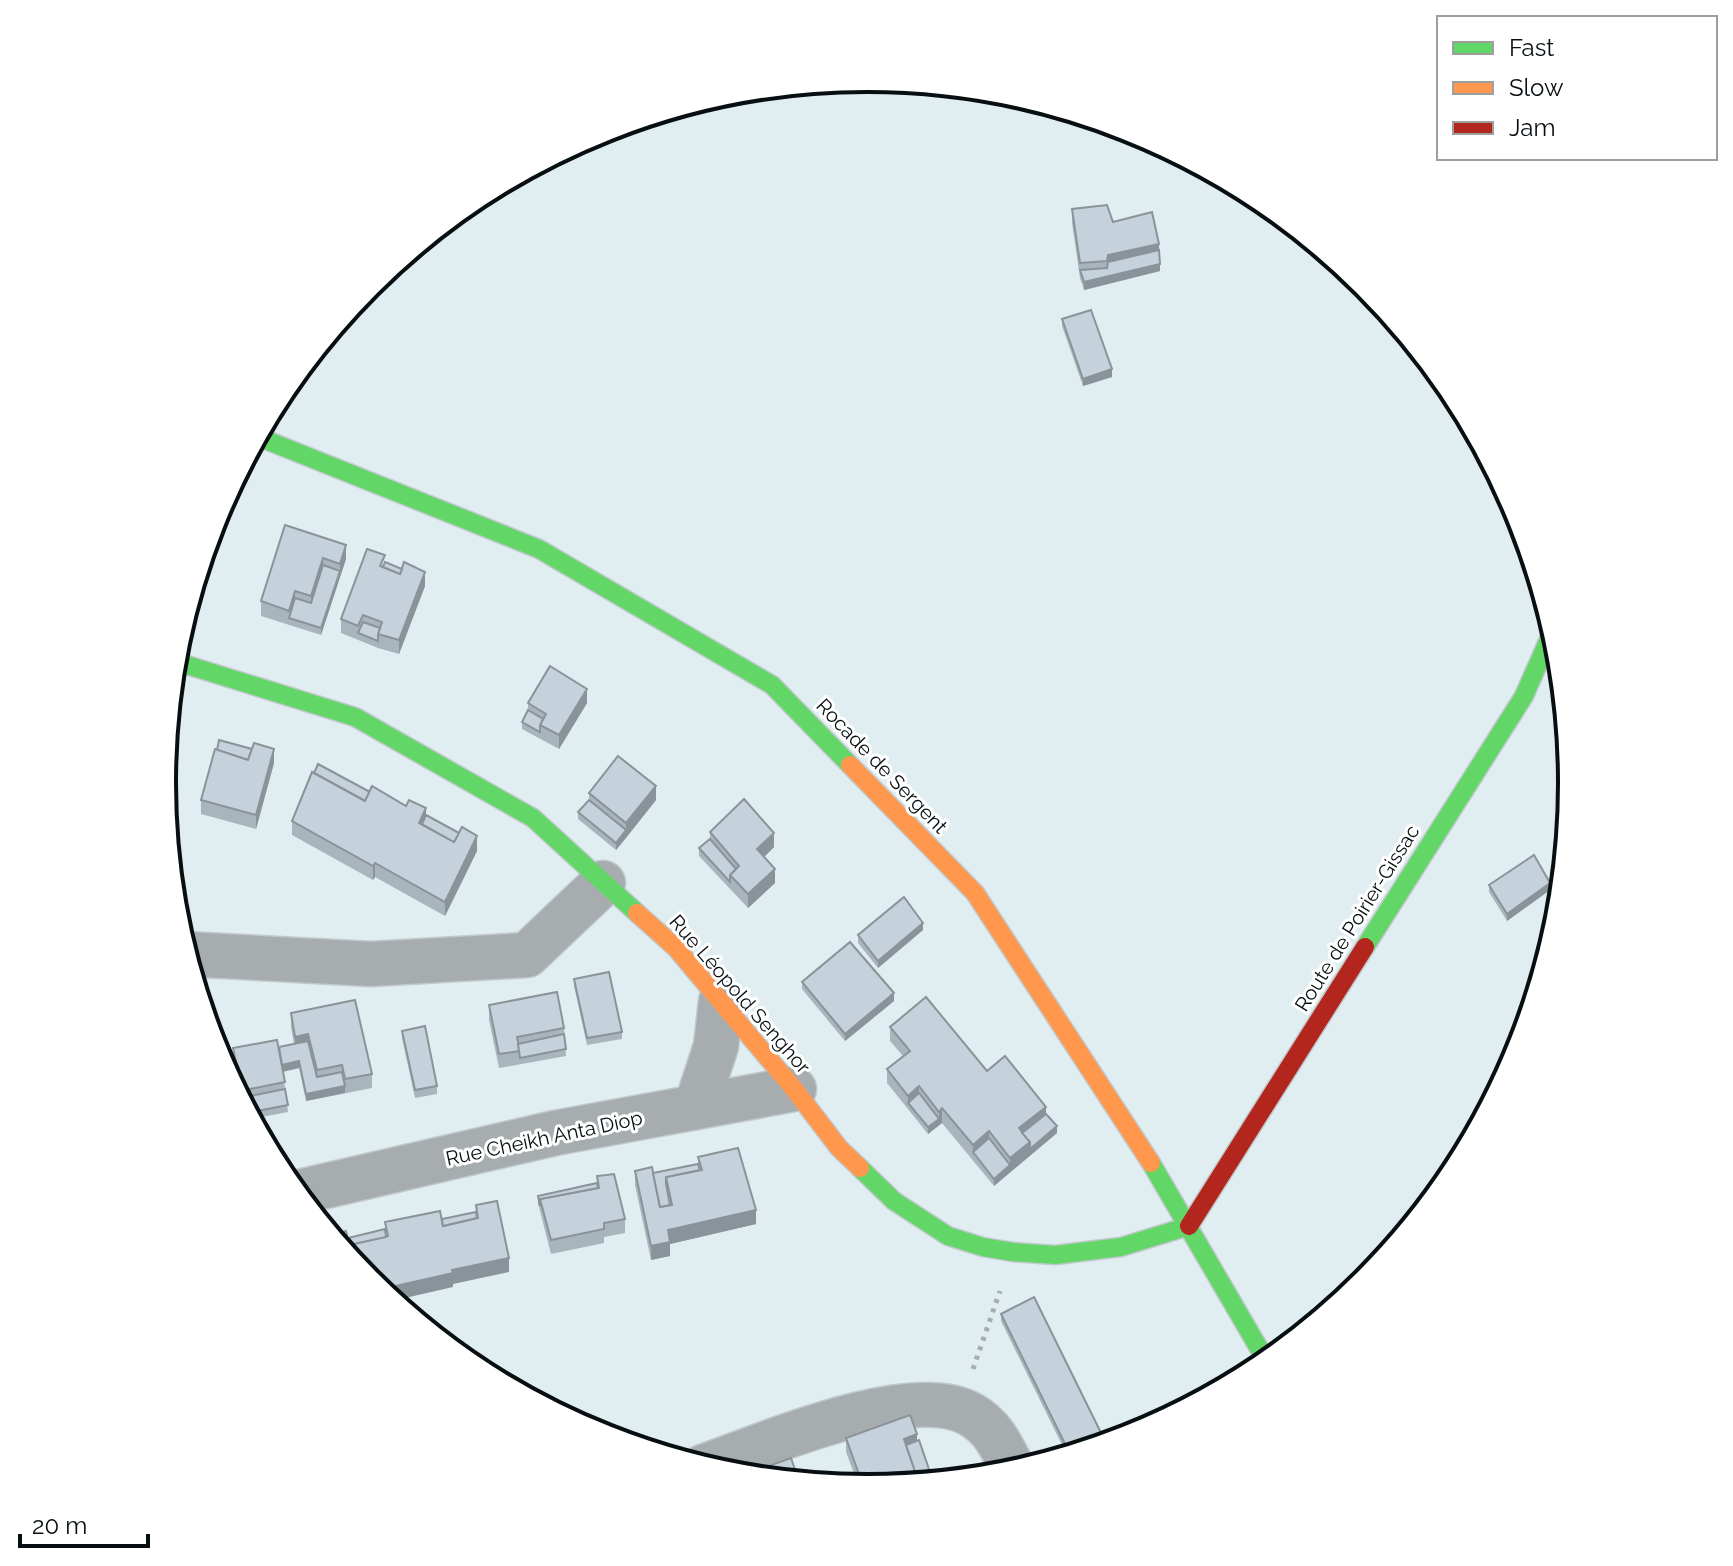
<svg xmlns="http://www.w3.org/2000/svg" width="1733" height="1566" viewBox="0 0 1733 1566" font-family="Raleway,sans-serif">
  <rect width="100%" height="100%" fill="#e1eef1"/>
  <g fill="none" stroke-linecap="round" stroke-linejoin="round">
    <defs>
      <g id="street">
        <path d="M185 954 371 964 527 955 603 883"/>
        <path d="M696 1107 716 1046 721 1001"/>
        <path d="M295 1193 555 1133 794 1089"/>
        <path d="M703 1467C765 1445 911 1381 970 1414 994 1427 1002 1448 1014 1471"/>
      </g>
      <g id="fast">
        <path d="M256 436 539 549 772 685 850 765"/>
        <path d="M174 661 355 717 533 818 637 913"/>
        <path d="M1365 947 1524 696 1553 630"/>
        <path d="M1151 1163 1267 1362"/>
        <path d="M860 1168 894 1201 948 1236 983 1247 1013 1252 1055 1255 1121 1247 1189 1226"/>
      </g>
      <g id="slow">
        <path d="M850 765 975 893 1151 1163"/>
        <path d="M637 913 676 948 794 1089 839 1148 860 1168"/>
      </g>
      <path id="jam" d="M1189 1226 1365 947"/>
    </defs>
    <!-- street casing -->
    <use href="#street" stroke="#c0c9cc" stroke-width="47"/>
    <!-- fast casing -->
    <use href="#fast" stroke="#c0c9cc" stroke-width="21"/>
    <!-- slow casing -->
    <use href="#slow" stroke="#c0c9cc" stroke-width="21"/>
    <!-- jam casing -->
    <use href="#jam" stroke="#c0c9cc" stroke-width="21"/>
    <!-- path -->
    <path stroke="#a7adaf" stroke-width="5" stroke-dasharray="4 6" stroke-linecap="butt" d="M973 1369 1000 1291"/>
    <!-- street -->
    <use href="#street" stroke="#a7adae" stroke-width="44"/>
    <!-- fast -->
    <use href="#fast" stroke="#63d668" stroke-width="18"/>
    <!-- slow -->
    <use href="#slow" stroke="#ff974d" stroke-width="18"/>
    <!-- jam -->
    <use href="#jam" stroke="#b3261e" stroke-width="18"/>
  </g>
  <!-- wall -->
  <g fill="#a9b5bc">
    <path d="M1072 209 1113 222 1159 244 1160 271 1084 290 1080 278 1072 223Z"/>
    <path d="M1062 319 1112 377 1083 386 1062 326Z"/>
    <path d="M285 525 346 559 321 635 261 616V601Z"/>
    <path d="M385 562 425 586 399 654 378 648 341 633V619Z"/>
    <path d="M528 703H587L559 749 522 729V722L528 710Z"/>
    <path d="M167 726 179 736 173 766 163 764Z"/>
    <path d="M274 763 256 829 201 814V800Z"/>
    <path d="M370 792 426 815 477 851 445 916 375 877 373 880 292 835V821Z"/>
    <path d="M589 793 656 800 616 850 578 819V812L589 800Z"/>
    <path d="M710 832 774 847 764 857 775 883 748 908 699 856V848L710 839Z"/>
    <path d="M1489 885 1550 890 1507 921 1489 892Z"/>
    <path d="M923 930 878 968 858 943V935Z"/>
    <path d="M574 979 622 1032V1039L587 1045 574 986Z"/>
    <path d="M802 982 894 1001 845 1041 802 989Z"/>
    <path d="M489 1005 564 1028 566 1056 499 1068 489 1020Z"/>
    <path d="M291 1013 372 1074V1088L306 1101 299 1068 283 1072 288 1112 251 1119 229 1078 236 1077 233 1063V1048L279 1047 294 1044 291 1027Z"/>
    <path d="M890 1027 987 1071 1046 1114 1057 1133 994 1186 942 1123 928 1134 887 1083V1069L903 1056 890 1041Z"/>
    <path d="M402 1031 437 1086V1094L415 1098 402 1038Z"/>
    <path d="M698 1157 756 1224 670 1244V1256L651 1260 635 1185V1171L653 1173 698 1164Z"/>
    <path d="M597 1176 625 1219V1233L604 1237V1243L551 1254 538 1203V1196L597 1183Z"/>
    <path d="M1001 1314 1106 1443 1067 1455 1001 1321Z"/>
    <path d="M846 1438 917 1441 866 1488 859 1487 846 1452Z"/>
  </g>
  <!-- shaded-wall -->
  <g fill="#8a9399">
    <path d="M1159 244V258L1107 275 1108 255Z"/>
    <path d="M1160 264V271L1084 290V282Z"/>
    <path d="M1112 369V377L1083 386V379Z"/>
    <path d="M346 545V559L321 635V628L340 571V564Z"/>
    <path d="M323 558V572L311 610V596Z"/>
    <path d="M425 572V586L399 654V640Z"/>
    <path d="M295 591V605L289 618V611Z"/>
    <path d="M587 689V703L559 749V735Z"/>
    <path d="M179 729V736L173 766V759Z"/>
    <path d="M274 749V763L256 829V815Z"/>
    <path d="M656 786V800L626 838V823Z"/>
    <path d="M426 808V822L422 831 419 823Z"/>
    <path d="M626 830V838L616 850V843Z"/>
    <path d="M774 833V847L757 864V849Z"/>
    <path d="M477 836V851L445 916V902Z"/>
    <path d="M375 863V877L373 880V866Z"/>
    <path d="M775 869V883L748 908V894Z"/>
    <path d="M1550 883V890L1507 921V914Z"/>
    <path d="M923 923V930L878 968V961Z"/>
    <path d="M894 993V1001L845 1041V1034Z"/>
    <path d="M308 1034V1048L295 1051V1037Z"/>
    <path d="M299 1061V1068L281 1072V1065Z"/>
    <path d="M345 1086V1093L306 1101V1094Z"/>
    <path d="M919 1086V1100L908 1103V1096Z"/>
    <path d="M1046 1107V1121L1023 1140 1019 1128Z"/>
    <path d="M942 1108V1123L928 1134V1127L939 1119V1112Z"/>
    <path d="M1057 1126V1133L994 1186V1179L1010 1165V1158L1030 1142Z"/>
    <path d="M989 1131V1146L973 1152V1145Z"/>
    <path d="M756 1210V1224L670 1244V1256L651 1260V1246L668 1230Z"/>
    <path d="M509 1258V1272L453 1284V1287L392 1301 378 1290 452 1270Z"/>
    <path d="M917 1434V1448L906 1452 904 1439Z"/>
  </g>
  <!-- building -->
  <g fill="#c5d2db" stroke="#8a9399" stroke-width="2">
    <path d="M1107 205 1113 222 1152 212 1159 244 1108 255 1107 261 1080 263 1072 209Z"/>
    <path d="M1159 250 1160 264 1084 282 1080 270 1107 268 1108 262Z"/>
    <path d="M1091 310 1112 369 1083 379 1062 319Z"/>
    <path d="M285 525 346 545 340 564 323 558 311 596 295 591 289 611 261 601Z"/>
    <path d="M367 549 385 555 380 566 400 574 404 562 425 572 399 640 378 634 382 622 363 615 358 626 341 619Z"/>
    <path d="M385 562 402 569 400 574 383 567Z"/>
    <path d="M323 565 340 571 321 628 289 618 295 598 311 603Z"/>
    <path d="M363 622 380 628 378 634V641L358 633Z"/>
    <path d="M550 666 587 689 559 735 540 725 546 714 528 703Z"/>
    <path d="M528 710 543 719 540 725V732L522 722Z"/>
    <path d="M167 726 179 729 173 759 164 757Z"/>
    <path d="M219 740 252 749 248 760 217 750Z"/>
    <path d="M254 743 274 749 256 815 201 800 215 749 248 760Z"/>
    <path d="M618 756 656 786 626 823 589 793Z"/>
    <path d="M318 764 370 792 365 801 314 773Z"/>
    <path d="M312 772 365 801 372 786 406 806 409 800 426 808 419 823 454 842 462 827 477 836 445 902 375 863 373 866 292 821Z"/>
    <path d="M744 799 774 833 757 849 775 869 748 894 730 875 739 866 710 832Z"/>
    <path d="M589 800 626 830 616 843 578 812Z"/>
    <path d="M426 815 459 833 454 842 422 824Z"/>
    <path d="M710 839 736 869 730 875V882L699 848Z"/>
    <path d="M1534 855 1550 883 1507 914 1489 885Z"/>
    <path d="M904 897 923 923 878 961 858 935Z"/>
    <path d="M850 942 894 993 845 1034 802 982Z"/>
    <path d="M609 972 622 1032 587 1038 574 979Z"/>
    <path d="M557 992 564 1028 517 1037 520 1051 499 1054 489 1005Z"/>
    <path d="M926 997 987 1071 1005 1056 1046 1107 1019 1128 1030 1142 1010 1158 989 1131 973 1145 942 1108 939 1112 919 1086 908 1096 887 1069 910 1051 890 1027Z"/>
    <path d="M355 1000 372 1074 345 1079 342 1065 317 1070 308 1034 295 1037 291 1013Z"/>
    <path d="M425 1026 437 1086 415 1090 402 1031Z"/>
    <path d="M564 1034 566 1049 520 1058 518 1044Z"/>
    <path d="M277 1040 285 1082 240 1091 243 1104 229 1078 239 1076 233 1048Z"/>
    <path d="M308 1041 317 1077 342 1072 345 1086 306 1094 299 1061 282 1065 279 1047Z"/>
    <path d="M285 1089 288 1105 247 1113 243 1104 241 1098Z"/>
    <path d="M919 1093 939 1119 928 1127 908 1103Z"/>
    <path d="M1046 1114 1057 1126 1030 1149V1142L1022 1133Z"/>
    <path d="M989 1138 1010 1165 994 1179 973 1152Z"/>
    <path d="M738 1148 756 1210 668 1230 670 1242 651 1246 635 1171 652 1167 660 1207 672 1205 666 1177 702 1170 698 1157Z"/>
    <path d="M698 1164 700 1170 666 1177V1184L670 1205 660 1207 653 1173Z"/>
    <path d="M614 1174 625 1219 604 1223V1229L551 1240 540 1199 599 1188 597 1176Z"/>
    <path d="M597 1183 598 1188 540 1199V1206L538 1196Z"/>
    <path d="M497 1201 509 1258 452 1270 453 1273 378 1290 368 1281 330 1235 346 1231 349 1245 388 1236 385 1222 440 1211 443 1226 478 1218 476 1205Z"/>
    <path d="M476 1212 477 1218 443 1226 442 1219Z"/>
    <path d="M385 1229 386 1237 349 1245 348 1238Z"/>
    <path d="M1034 1297 1106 1443 1070 1454 1001 1314Z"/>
    <path d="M910 1415 917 1434 904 1439 919 1483 864 1488 846 1438Z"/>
    <path d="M1169 1417 1136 1434 1135 1435 1134 1432Z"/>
    <path d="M919 1440 933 1481 919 1483 906 1445Z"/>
    <path d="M791 1458 799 1481 741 1476Z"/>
  </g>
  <g text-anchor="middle" stroke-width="6" stroke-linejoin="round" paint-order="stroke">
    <!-- street labels -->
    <g font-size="20" fill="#080f12" stroke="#fff">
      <text transform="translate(882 766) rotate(46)" y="7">Rocade de Sergent</text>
      <text transform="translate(1357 918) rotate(-58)" y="7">Route de Poirier-Gissac</text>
      <text transform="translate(740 994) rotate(49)" y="7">Rue Léopold Senghor</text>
      <text transform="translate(544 1138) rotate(-12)" y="7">Rue Cheikh Anta Diop</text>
    </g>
  </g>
  <!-- crop -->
  <path d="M0 0H1733V1566H0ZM176 783a691 691 0 1 1 1382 0a691 691 0 1 1-1382 0Z" fill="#fff" fill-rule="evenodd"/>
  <path fill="none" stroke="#080f12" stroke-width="4" d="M176 783a691 691 0 1 1 1382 0a691 691 0 1 1-1382 0Z"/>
  <!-- legend -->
  <rect x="1437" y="16" width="280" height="144" fill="#ffffff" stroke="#9c9fa0" stroke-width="2"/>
  <rect x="1453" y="42" width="40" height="12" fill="#63d668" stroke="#9c9fa0" stroke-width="2"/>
  <text x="1509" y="56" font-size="24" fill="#080f12">Fast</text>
  <rect x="1453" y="82" width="40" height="12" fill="#ff974d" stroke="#9c9fa0" stroke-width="2"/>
  <text x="1509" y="96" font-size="24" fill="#080f12">Slow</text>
  <rect x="1453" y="122" width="40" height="12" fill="#b3261e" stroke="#9c9fa0" stroke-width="2"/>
  <text x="1509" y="136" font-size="24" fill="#080f12">Jam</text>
  <!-- scale -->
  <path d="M20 1534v12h128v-12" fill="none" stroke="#080f12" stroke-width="4"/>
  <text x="32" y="1534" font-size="24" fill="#080f12" stroke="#ffffff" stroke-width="6" paint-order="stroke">20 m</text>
</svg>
